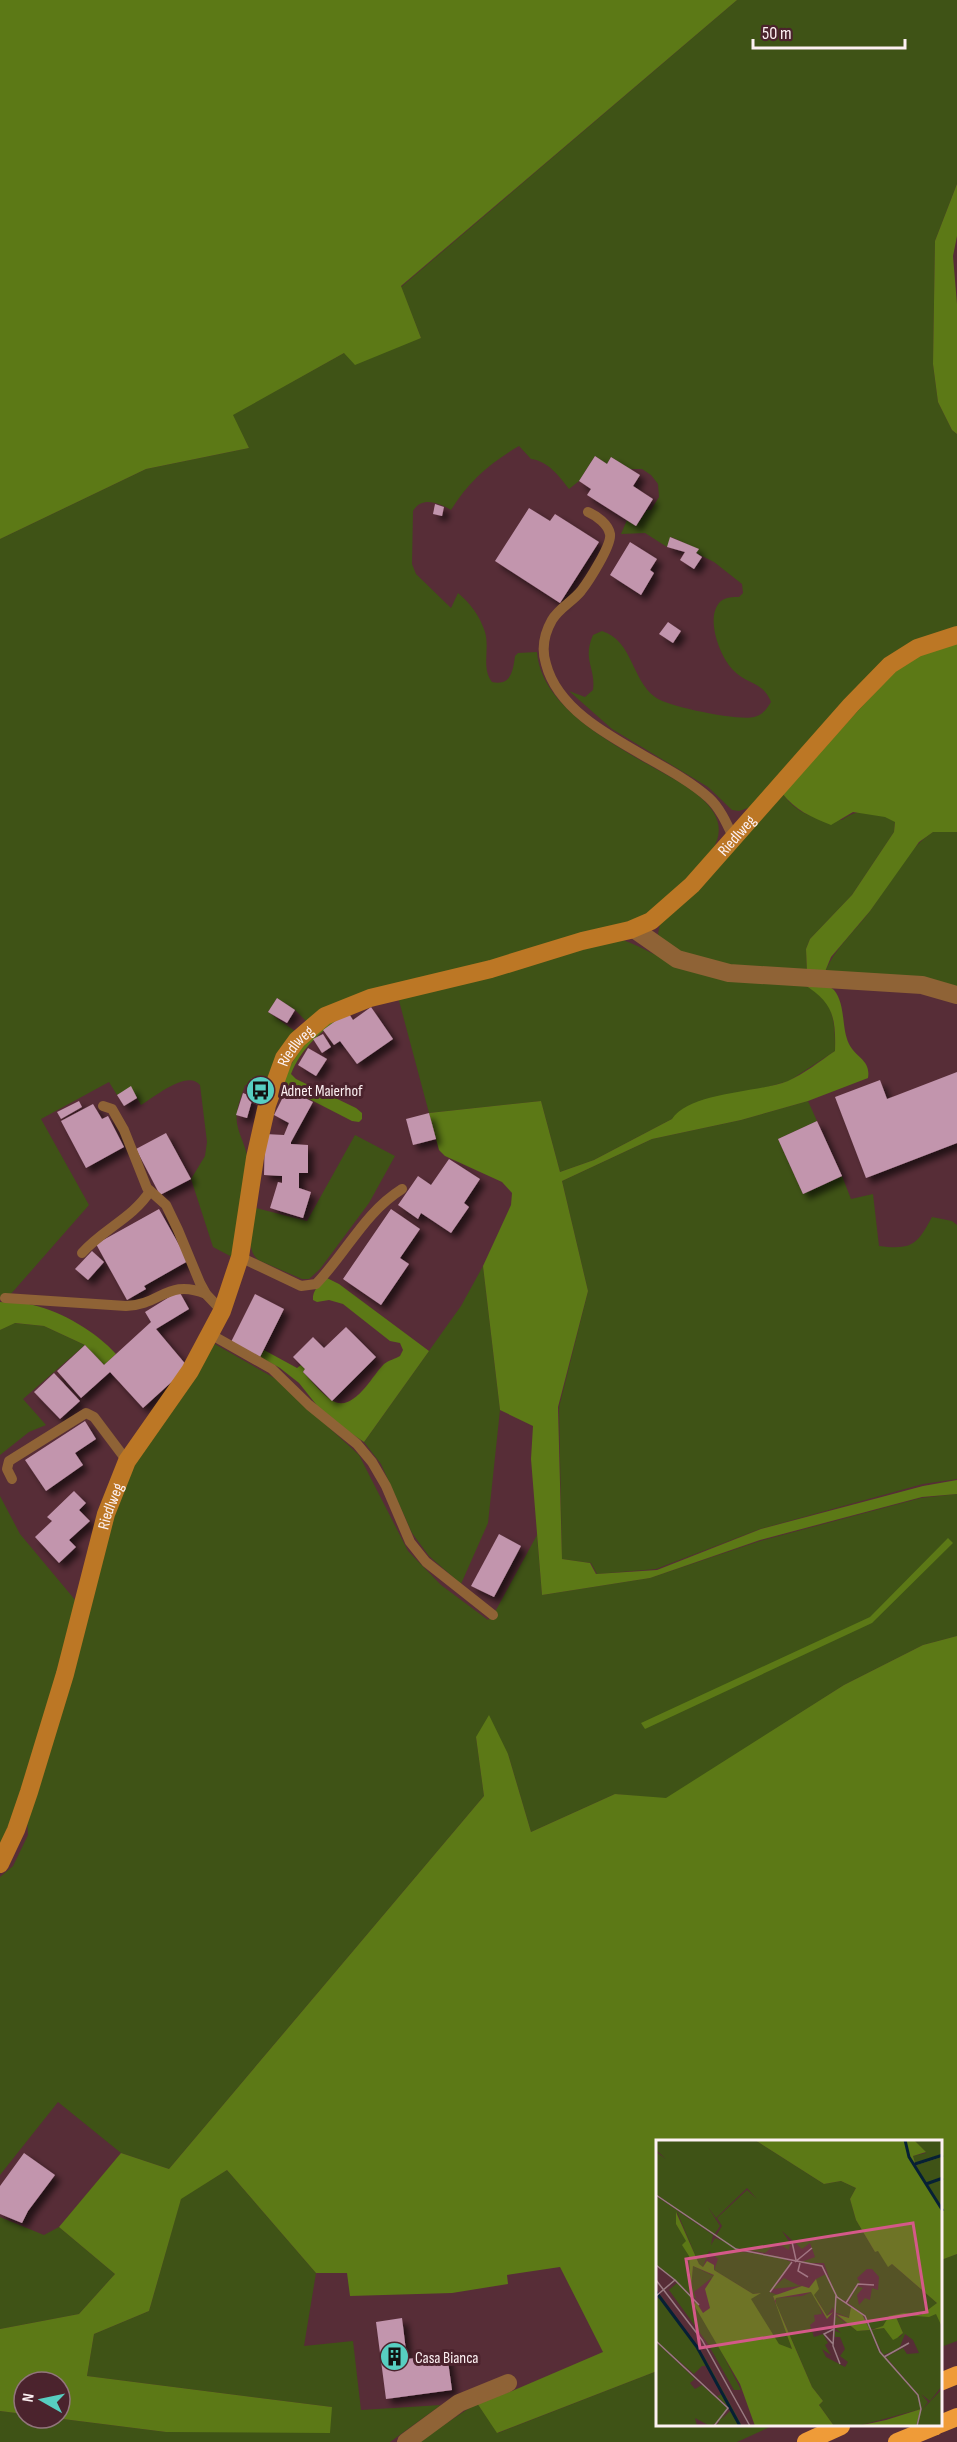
<svg xmlns="http://www.w3.org/2000/svg" width="957" height="2442" viewBox="0 0 957 2442" font-family="'Sofia Sans Condensed',sans-serif">
  <defs>
    <filter id="shadow"><feDropShadow dx="5.5" dy="5.5" stdDeviation="3" flood-color="#0009"/></filter>
  </defs>
  <rect width="100%" height="100%" fill="#572d37"/>
  <!-- green -->
  <g fill="#3f5316">
    <path d="M737 0H957V184L935 241 933 364 938 402 952 430 957 434V632L751 807 739 811 732 810 708 787 612 729 569 691 585 697 593 690C596 668 582 660 593 635L602 631C633 641 631 679 655 697 668 707 739 721 754 717 763 714 766 710 771 702 763 681 747 685 733 670 720 657 704 616 721 601 726 597 733 597 739 597L743 593 742 584 714 562 696 553 698 549 671 537 667 547 645 533 621 534 627 520 636 526 647 510H651L659 497 658 484 651 475 642 469H630L611 457 607 464 595 456 579 481 569 489C559 476 548 461 531 459L519 446C490 463 469 481 451 510 439 503 422 496 413 511L412 564 416 574 451 608 458 593C470 603 480 616 485 632 490 649 481 668 492 682 511 686 513 671 515 656L518 653 537 652C541 707 613 744 656 769 676 780 702 793 714 813 727 836 711 854 696 869 684 882 672 898 658 908 650 914 638 918 629 922L306 1021 295 1010 277 998 268 1012 295 1031 264 1091 245 1085C242 1094 238 1104 237 1113 234 1129 247 1145 248 1161L232 1257 213 1247 191 1179 205 1156 207 1142 200 1085C188 1069 154 1097 141 1105L131 1087 117 1095 109 1082 41 1119 89 1205 10 1295 0 1300V539L146 469 249 448 232 415 344 353 421 338 401 287Z"/>
    <path d="M782 793C800 817 814 818 842 820 859 807 876 812 895 821L894 832 852 895 810 939 806 949 807 972 750 970 684 955 661 940 658 934 660 924Z"/>
    <path d="M933 832H957V989L824 974C834 949 854 932 870 911 890 884 905 850 933 832Z"/>
    <path d="M623 940C642 947 659 958 678 964 712 974 802 972 824 998 835 1012 835 1034 835 1051L789 1081 749 1092 672 1119 594 1160 560 1172 541 1101 429 1113 398 997 554 954Z"/>
    <path d="M808 1101 817 1121 778 1139 803 1194 842 1176 851 1199 873 1194 879 1246C912 1250 917 1245 932 1217L952 1221 957 1225V1479L923 1484 760 1529 656 1569 597 1574 591 1563 562 1559 559 1407 588 1291 562 1181 652 1139 741 1120Z"/>
    <path d="M355 1135 395 1156 369 1203 320 1269 309 1279H302L258 1260C244 1247 253 1225 256 1208L307 1221Z"/>
    <path d="M483 1266 500 1410 488 1523 461 1584 429 1556 412 1533 381 1464 364 1442 461 1306Z"/>
    <path d="M14 1323 44 1326 85 1345 23 1399 46 1425 29 1432 0 1455V1330Z"/>
    <path d="M213 1343 276 1379 359 1455 408 1551 441 1585 488 1620 496 1610 537 1535 542 1595 650 1578 760 1541 921 1498 957 1494V1636L923 1645 844 1685 666 1799 615 1794 531 1832 508 1754 476 1737 484 1796 169 2169 121 2153 58 2102 0 2175V1877L13 1866 28 1835 27 1816 124 1481Z"/>
    <path d="M0 1496 20 1534 76 1601C55 1683 38 1769 0 1845Z"/>
    <path d="M227 2170 316 2273 304 2346 353 2341 361 2410 441 2405 390 2442H0V2411L24 2414V2418H55L166 2432 332 2407 87 2376 94 2334 149 2311 181 2198Z"/>
    <path d="M0 2217 44 2235 59 2227 115 2274 79 2314 0 2329Z"/>
    <path d="M957 2254V2341L941 2347 940 2260Z"/>
    <path d="M657 2371V2426H772L737 2442H418L477 2403 498 2433Z"/>
  </g>
  <!-- forest -->
  <g fill="#5c7916">
    <path d="M0 0H737L401 286 421 338 355 365 344 353 233 415 249 448 146 469 0 539Z"/>
    <path d="M957 184V236L953 256 957 304V434L952 430 938 402 933 364 935 241Z"/>
    <path d="M957 640V832H933L919 842 870 911 831 957 824 974 807 972 806 949 810 939 852 895 894 832 895 822 885 817 853 812 831 825C811 817 795 810 782 793L907 658Z"/>
    <path d="M803 984C812 985 827 983 834 990 846 1005 841 1027 849 1044 856 1058 871 1060 868 1078L808 1101 741 1120 652 1139 562 1181 588 1291 558 1407 562 1559 590 1563 596 1574 657 1570 761 1529 923 1486 957 1480V1494L922 1497 760 1540 650 1578 542 1595 531 1459 533 1426 500 1410 483 1266 511 1205 512 1193 502 1182 445 1156 439 1150 429 1113 541 1101 560 1172 594 1160 672 1119C690 1092 757 1093 788 1081 804 1074 820 1061 835 1051 836 1017 833 1002 803 984Z"/>
    <path d="M348 1012C324 1029 302 1046 291 1074L296 1079 356 1108 362 1113V1119L359 1122 352 1121 282 1085C297 1047 312 1032 348 1012Z"/>
    <path d="M327 1278 339 1284 429 1351 364 1442 337 1424 319 1408 299 1383 280 1368 260 1357 264 1350 297 1368 301 1365 305 1369 303 1372C312 1381 320 1392 330 1399 352 1416 371 1377 384 1364 389 1360 395 1359 400 1356L403 1350 400 1343 390 1341 343 1304 329 1300 317 1302 313 1300C312 1290 320 1284 327 1278Z"/>
    <path d="M0 1302C11 1303 22 1302 33 1305 63 1312 96 1332 116 1354L104 1365 85 1345 44 1326 15 1323 0 1330Z"/>
    <path d="M948 1538 953 1543 872 1623 645 1729 641 1723 870 1617Z"/>
    <path d="M957 1636V2254L941 2260 940 2142H657V2371L497 2433 477 2403 512 2391 603 2352 560 2267 507 2275 508 2284 452 2293 350 2296 347 2273H316L227 2170 181 2199 149 2311 94 2334 87 2376 332 2407 330 2433 166 2432 55 2418H60V2382H24V2414L0 2411V2329L79 2314 115 2274 59 2227 121 2153 169 2169 484 1796 476 1737 489 1715 508 1754 531 1832 615 1794 666 1798 844 1685 923 1645Z"/>
  </g>
  <!-- building -->
  <g fill="#c295ad" filter="url(#shadow)">
    <path d="M595 456 607 464 611 457 640 475 633 486 653 499 636 526 587 495 591 489 579 481Z"/>
    <path d="M435 504 444 507 442 516 433 514Z"/>
    <path d="M529 508 550 521 555 514 599 542 560 603 495 561Z"/>
    <path d="M670 537 699 549 696 553 702 557 694 569 680 560 685 552 667 547Z"/>
    <path d="M630 542 657 559 650 570 654 573 641 595 610 575Z"/>
    <path d="M668 622 681 631 673 643 659 634Z"/>
    <path d="M277 998 295 1010 287 1023 268 1012Z"/>
    <path d="M371 1007 393 1039 357 1064 340 1041 334 1045 323 1030 348 1012 353 1020Z"/>
    <path d="M323 1034 331 1047 322 1053 313 1039Z"/>
    <path d="M308 1048 327 1059 316 1076 298 1065Z"/>
    <path d="M957 1072V1143L866 1178 835 1097 880 1080 887 1099Z"/>
    <path d="M131 1086 137 1098 124 1106 117 1095Z"/>
    <path d="M287 1089 313 1102 291 1142V1144L308 1145V1173H299V1188L311 1192 303 1218 270 1208 278 1182 282 1183V1176L264 1175 265 1134 284 1135 289 1123 274 1115Z"/>
    <path d="M243 1093 253 1097 247 1118 236 1115Z"/>
    <path d="M79 1101 82 1107 61 1119 57 1112Z"/>
    <path d="M93 1104 102 1119 108 1116 124 1147 86 1168 61 1121Z"/>
    <path d="M429 1113 436 1139 413 1145 406 1119Z"/>
    <path d="M817 1121 842 1176 803 1194 778 1139Z"/>
    <path d="M166 1133 191 1179 160 1195 136 1149Z"/>
    <path d="M449 1159 480 1179 464 1203 469 1207 451 1233 421 1213 418 1219 398 1205 418 1176 431 1185Z"/>
    <path d="M159 1209 188 1261 144 1286 146 1289 127 1300 96 1244Z"/>
    <path d="M391 1209 420 1229 400 1258 409 1264 381 1305 343 1279Z"/>
    <path d="M92 1251 104 1262 88 1280 75 1269Z"/>
    <path d="M179 1291 189 1309 156 1329 188 1367 143 1408 110 1372 81 1398 57 1371 85 1345 104 1365 151 1322 145 1312Z"/>
    <path d="M255 1294 284 1309 260 1357 231 1342Z"/>
    <path d="M346 1327 376 1357 332 1401 303 1372 305 1369 293 1357 313 1337 324 1348Z"/>
    <path d="M54 1373 80 1401 60 1419 34 1392Z"/>
    <path d="M85 1421 96 1439 75 1453 83 1465 46 1491 25 1460Z"/>
    <path d="M74 1491 86 1503 79 1510 90 1521 69 1540 76 1547 59 1563 35 1537 52 1521 47 1517Z"/>
    <path d="M499 1534 521 1546 494 1597 471 1586Z"/>
    <path d="M24 2153 55 2175 28 2211 22 2223 0 2214V2186Z"/>
    <path d="M402 2318 407 2359 447 2354 452 2390 386 2399 376 2322Z"/>
  </g>
  <g fill="none" stroke-linecap="round" stroke-linejoin="round">
    <!-- lane -->
    <g stroke="#8f6336" stroke-width="10">
      <path d="M588 512C597 516 608 524 610 534 612 545 588 582 581 591 572 602 559 608 552 620 544 634 541 648 546 664 563 730 663 756 709 798 720 808 727 824 733 837"/>
      <path d="M103 1106 112 1109 124 1130 147 1188 166 1205 178 1230 200 1283 206 1294 222 1311"/>
      <path d="M82 1253C103 1229 133 1218 150 1191"/>
      <path d="M240 1257 301 1286 316 1284C347 1252 364 1213 402 1189"/>
      <path d="M5 1298 126 1306C161 1305 168 1278 206 1294"/>
      <path d="M210 1334 272 1369 309 1405 357 1444 372 1462 386 1486 410 1542 426 1562 493 1615"/>
      <path d="M12 1479 7 1469 9 1461 86 1413 94 1417 127 1461"/>
    </g>
    <!-- street -->
    <g stroke="#8f6336" stroke-width="18">
      <path d="M634 929 677 959 729 973 922 985 957 995"/>
      <path d="M406 2442 459 2403 508 2383"/>
    </g>
    <!-- secondary -->
    <path stroke="#bc7725" stroke-width="18" id="s1" d="M0 1864 16 1830 29 1792 65 1674 106 1514 127 1461 190 1371 222 1311 240 1257 255 1158 267 1105 284 1058 297 1040 325 1016 370 998 491 969 582 941 630 930 651 921 692 885 851 705 890 665 917 648 957 635"/>
    <!-- highway -->
    <g stroke="#ef9b38" stroke-width="18">
      <path d="M940 2382 957 2375"/>
      <path d="M940 2424 957 2417"/>
      <path d="M806 2442 841 2426"/>
      <path d="M897 2442 936 2426"/>
    </g>
  </g>
  <!-- icons -->
  <defs>
    <symbol id="bus-disc" viewBox="-11 -11 22 22"><circle r="9.5" fill="#57cec1" stroke="#4b232d"/><path d="M-5-6H5V4H4V6H2V4H-2V6H-4V4H-5ZM-3.5-4V0h7V-4ZM-3.5 1.2v1.5H-2V1.2ZM2 1.2v1.5H3.5V1.2Z" fill="#111"/></symbol>
    <symbol id="building-disc" viewBox="-11 -11 22 22"><circle r="9.5" fill="#57cec1" stroke="#4b232d"/><path d="M-4-6H4V6H1V3H-1V6H-4ZM-2.5-4.3h1.7v1.8h-1.7ZM.8-4.3h1.7v1.8H.8ZM-2.5-1h1.7V.8h-1.7ZM.8-1h1.7V.8H.8Z" fill="#111"/></symbol>
  </defs>
  <g fill-rule="evenodd">
    <use href="#bus-disc" x="244" y="1074" width="33" height="33"/>
    <use href="#building-disc" x="378" y="2340" width="33" height="33"/>
  </g>
  <g text-anchor="middle" stroke-width="6" stroke-linejoin="round" paint-order="stroke">
    <!-- street labels -->
    <g font-size="16" fill="#fdf1f3" stroke="#4b232d">
      <text dy="6" stroke="none"><textPath href="#s1" startOffset="1383">Riedlweg</textPath></text>
      <text dy="6" stroke="none"><textPath href="#s1" startOffset="879">Riedlweg</textPath></text>
      <text dy="6" stroke="none"><textPath href="#s1" startOffset="375">Riedlweg</textPath></text>
    </g>
    <!-- poi labels -->
    <g font-size="16" fill="#fdf1f3" stroke="#4b232d" text-anchor="start">
      <text x="281" y="1096">Adnet Maierhof</text>
      <text x="415" y="2363">Casa Bianca</text>
    </g>
  </g>
  <!-- overview -->
  <g transform="translate(656 2140)">
    <rect width="286" height="286" fill="#572d37"/>
    <path d="M0 0H99L168 44 185 41 200 48 194 59 200 80 219 112 222 110 232 126 236 124 281 163 271 173 237 175 226 187 215 189 209 175 192 163 201 146 207 148 201 155 203 165 209 158 214 160 216 148 222 150 223 137 216 129H211L201 138 204 142 199 147 192 160 186 161 195 167 194 178 178 172 177 167 171 176 161 159 166 174 158 175 159 181 154 185 158 197 167 194 172 203 169 205 175 215 166 209 170 217 189 227 192 222 184 216 189 209 184 197H179V191L185 193 179 188 178 174 201 191 214 190 222 210 261 255 265 269 202 286H178L163 265 167 261 156 247 124 172 136 210 123 204 99 171 94 159 104 153 97 154 58 130 62 119 53 111 47 127 43 124 21 72 20 84 31 101 27 105 33 116 35 149 37 126 58 136 38 152 40 159 0 124V56L57 95 55 105 59 98 69 102 60 96 66 86 61 78 91 50 101 59 91 48 60 78 52 67 64 86 58 95 0 54V12L10 19 0 10ZM126 91 146 109 154 103 159 117 143 123H168L177 148 170 134 160 139 162 149 146 156 120 158V165L117 157 122 155 114 152 135 122 121 116 87 112 80 108 109 113 121 103 133 110 134 103ZM258 0H282L286 3V14L259 23 257 16 270 13ZM286 17V70L258 26ZM128 138 142 145 146 146 116 149ZM21 143 40 162 85 250H78L52 204 13 150ZM5 156 49 218 86 286H60L64 281 54 286 39 278 41 286H0V202L39 239 34 243 39 249 46 245 71 268 66 279 74 271 83 285 72 263V267L61 256 67 254 51 226H46L38 234 0 201V160ZM271 174H281L286 187V246L274 261 265 254 272 262 266 270 261 253 230 217 247 208 251 214 263 213 257 200 249 194 243 209 227 215 215 190 228 188 244 197 247 193 240 177ZM286 249V286H260L264 272Z" fill="#3f5316" fill-rule="evenodd"/>
    <path d="M99 0H258L270 12 257 16 259 23 286 14V17L258 26 286 70V187L280 174 273 177 247 175 240 177 247 193 241 198 237 200 228 188 215 190 227 186 233 176 248 173 265 175 281 163 236 124 232 127 222 111 219 112 200 80 194 59 200 48 185 41 168 44ZM20 72 43 124 47 127 51 121 58 125V130L97 154 105 153 95 159 123 204 136 209 117 156 146 146 153 148 160 139 163 149 158 155 171 176 177 172 171 179 155 152 120 158 119 161 156 247 167 261 163 265 178 286H99L84 244 38 165 40 162 47 173 54 168 49 149 58 135 37 126 35 149 33 116 26 105 30 101 20 84ZM195 167 206 174 214 190 201 191 180 174 193 178ZM265 269 260 286H202L230 280Z" fill="#5c7916"/>
    <path fill="none" stroke="#062035" stroke-width="3" d="M249 0 253 17 287 71M259 24 287 15M270 44 287 38M0 152 41 207 84 286"/>
    <path fill="none" stroke="#997b82" stroke-width="1.5" d="M0 55 80 109 166 126 181 157 209 176 224 212 262 255 265 269 261 286M136 102 140 120M139 122 156 108M144 123 142 131 152 137M0 125 19 140M0 140 46 200 94 286M114 152 136 122M180 155 177 206 184 224M0 156 19 140 43 165M190 163 202 144 218 145M0 201 72 268 58 286M177 204 168 194 178 189M228 217 253 203"/>
    <path fill="#d45989" fill-opacity="0.15" stroke="#d45989" stroke-width="3" d="M257 83 271 172 44 208 30 119Z"/>
    <rect width="286" height="286" fill="none" stroke="#fdf1f3" stroke-width="3"/>
  </g>
  <!-- north arrow -->
  <g transform="translate(42 2400) rotate(279)"><circle r="28" fill="#4b232d" stroke="#92757c" stroke-width="1.5"/>
  <path d="M0-4.5L10 22L0 15L-10 22Z" fill="#57cec1"/>
  <text y="-9" font-size="16" font-weight="bold" text-anchor="middle" fill="#fdf1f3">N</text>
  </g>
  <!-- scale -->
  <path d="M753 39v9h152v-9" fill="none" stroke="#fdf1f3" stroke-width="3"/>
  <text x="762" y="39" font-size="18" fill="#fdf1f3" stroke="#4b232d" stroke-width="4.5" paint-order="stroke">50 m</text>
</svg>
